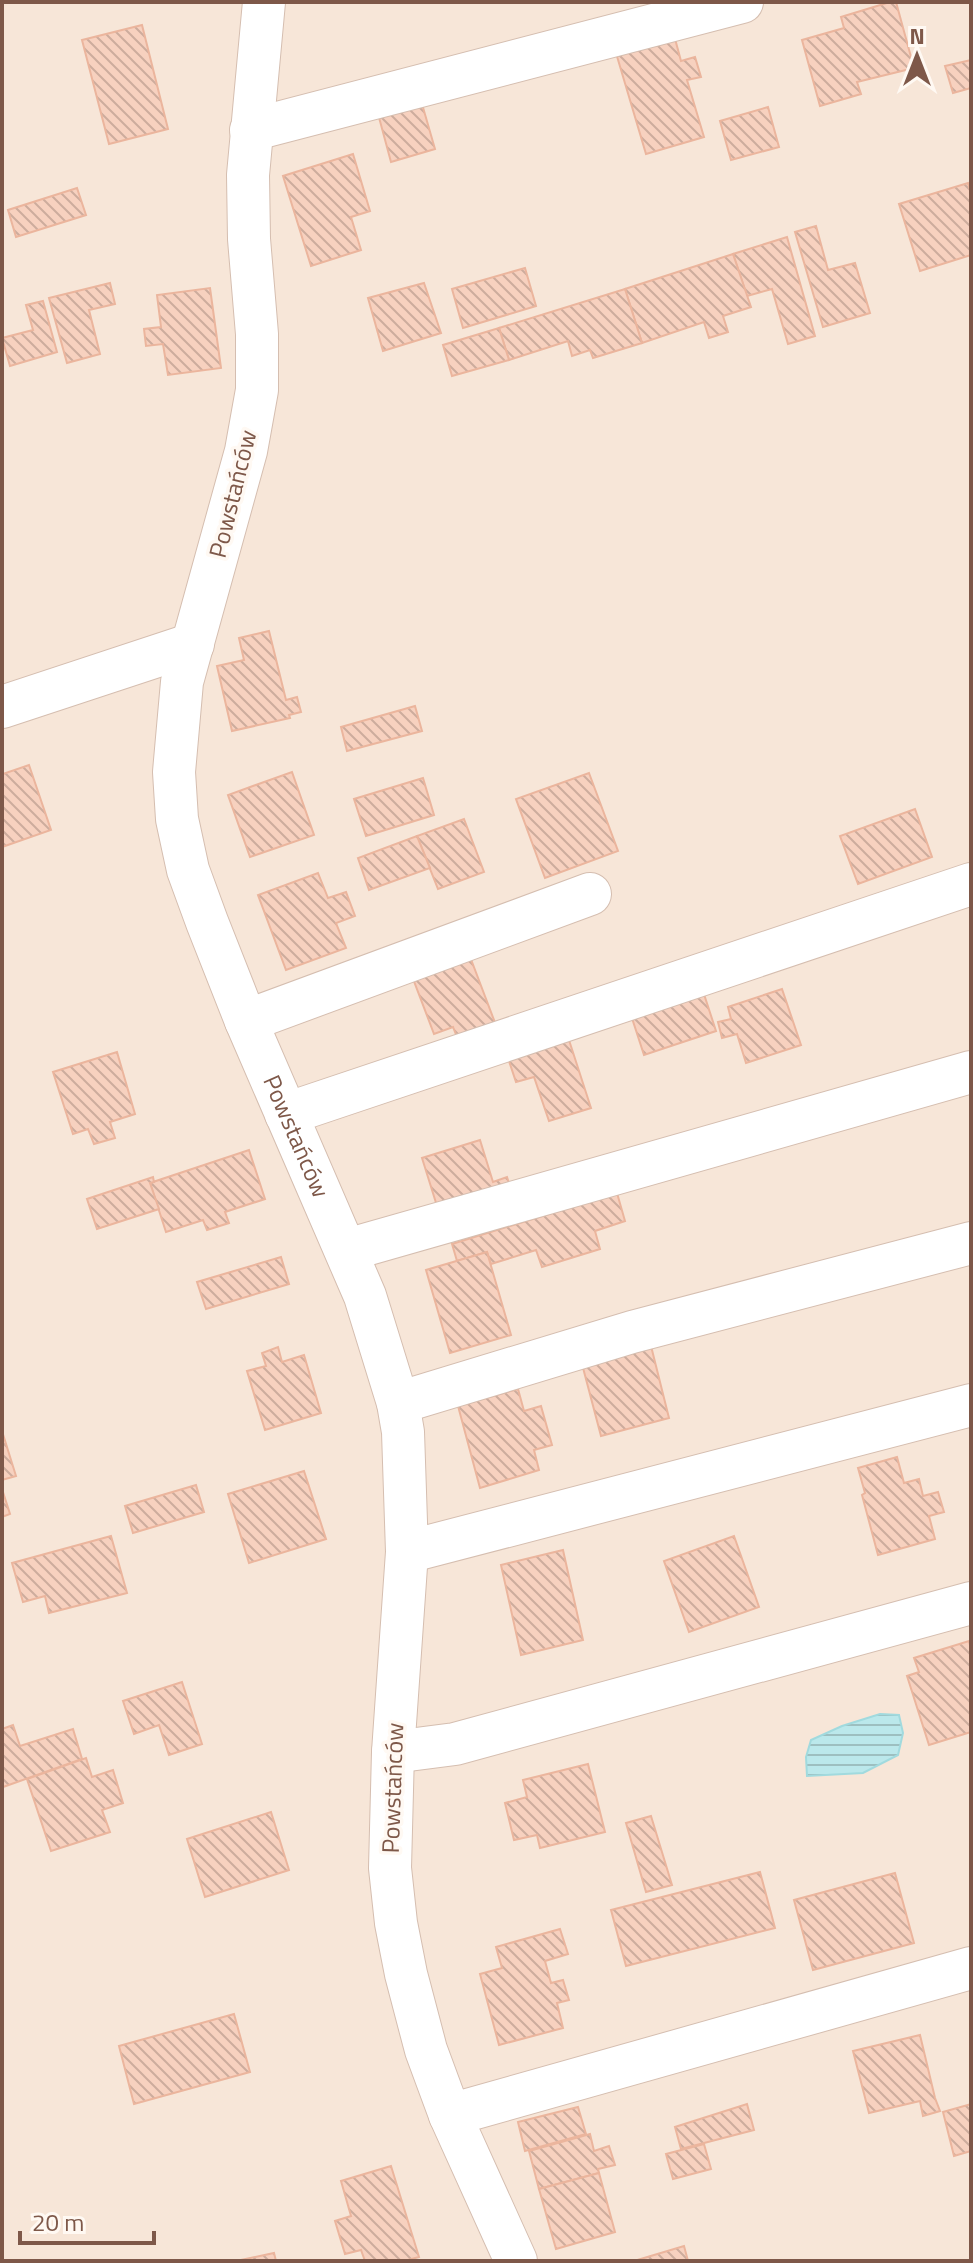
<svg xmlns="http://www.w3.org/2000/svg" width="973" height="2263" viewBox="0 0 973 2263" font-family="'Titillium Web',sans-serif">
  <defs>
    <pattern id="water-rules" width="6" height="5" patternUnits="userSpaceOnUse" patternTransform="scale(2)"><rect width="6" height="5" fill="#bbe8eb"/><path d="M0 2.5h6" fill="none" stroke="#9dbfc0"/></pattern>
    <pattern id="building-back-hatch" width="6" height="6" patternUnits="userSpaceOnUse" patternTransform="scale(2)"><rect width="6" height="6" fill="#f7d1bf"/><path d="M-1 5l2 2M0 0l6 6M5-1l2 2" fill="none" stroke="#cdac9d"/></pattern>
  </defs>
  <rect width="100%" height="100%" fill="#fef5ea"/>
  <!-- residential -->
  <rect fill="#f7e6d8" x="2" y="2" width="969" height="2259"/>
  <!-- water -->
  <path fill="url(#water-rules)" stroke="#a1dade" stroke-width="2" d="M880 1714 899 1715 903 1733 898 1755 863 1773 807 1776 806 1757 811 1740 842 1726Z"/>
  <!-- building -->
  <g fill="url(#building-back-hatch)" stroke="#ebb59d" stroke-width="2">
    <path d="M890 2H896L914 68 857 82 861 94 820 106 802 40 844 28 841 17Z"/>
    <path d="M142 25 168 129 109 144 82 40Z"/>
    <path d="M674 35 681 61 695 57 701 77 687 80 704 137 646 154 616 53Z"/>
    <path d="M971 60V88L953 93 945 66Z"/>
    <path d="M420 97 435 149 391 162 377 110Z"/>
    <path d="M768 107 779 147 731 160 720 121Z"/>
    <path d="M353 154 370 211 351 217 361 250 311 266 283 176Z"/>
    <path d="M968 183 971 194V255L920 271 899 204Z"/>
    <path d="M77 188 86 215 16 237 8 210Z"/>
    <path d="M816 226 828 270 855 263 870 313 823 327 795 232Z"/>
    <path d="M787 237 815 336 788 344 772 289 747 296 733 254Z"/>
    <path d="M733 254 751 307 723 316 728 332 709 338 704 322 642 343 625 289Z"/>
    <path d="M525 268 536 306 463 328 452 289Z"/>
    <path d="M110 283 115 304 89 310 100 354 67 363 49 298Z"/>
    <path d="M424 283 441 333 383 351 368 298Z"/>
    <path d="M210 288 221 368 168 375 163 344 146 346 144 329 161 327 157 295Z"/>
    <path d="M625 289 642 343 593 358 590 350 572 356 568 341 509 360 499 328Z"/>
    <path d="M43 301 57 352 10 366 2 338 33 330 26 305Z"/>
    <path d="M499 328 509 360 452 376 443 345Z"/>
    <path d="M269 631 286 700 297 697 301 712 289 715 290 718 232 731 217 666 244 660 239 638Z"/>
    <path d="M415 706 422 731 347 751 341 727Z"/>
    <path d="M29 765 51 830 2 847V771L3 774Z"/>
    <path d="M292 772 314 835 250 857 228 795Z"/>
    <path d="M589 773 618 851 545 878 516 799Z"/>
    <path d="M423 778 434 815 366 836 354 799Z"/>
    <path d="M915 809 932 857 858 884 840 836Z"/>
    <path d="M464 819 484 872 438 889 417 836Z"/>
    <path d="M417 836 430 868 369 890 358 858Z"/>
    <path d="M318 873 328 898 346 892 355 916 336 923 346 948 286 970 258 895Z"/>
    <path d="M469 954 497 1028 459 1042 453 1027 434 1034 412 976Z"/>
    <path d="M702 988 716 1031 644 1055 630 1012Z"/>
    <path d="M782 989 801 1045 746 1063 737 1034 722 1038 718 1022 731 1019 728 1007Z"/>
    <path d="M568 1037 591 1108 549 1121 534 1077 516 1082 508 1058Z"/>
    <path d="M117 1052 135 1114 110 1122 115 1138 94 1144 88 1129 73 1134 53 1072Z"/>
    <path d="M480 1140 493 1182 507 1177 514 1199 442 1222 422 1158Z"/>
    <path d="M249 1150 265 1199 225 1212 229 1223 207 1230 203 1220 166 1232 150 1183Z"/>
    <path d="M153 1177 154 1182 150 1183 159 1209 97 1229 87 1199Z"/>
    <path d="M617 1193 625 1221 595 1231 600 1249 542 1267 536 1250 491 1264 487 1252 457 1261 452 1244Z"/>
    <path d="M487 1252 511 1335 450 1353 426 1270Z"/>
    <path d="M281 1257 289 1284 206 1309 197 1282Z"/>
    <path d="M651 1346 669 1418 601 1436 582 1364Z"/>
    <path d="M278 1347 282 1362 304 1355 321 1413 265 1430 247 1371 266 1366 262 1353Z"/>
    <path d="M518 1389 524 1411 541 1406 552 1445 534 1450 539 1470 480 1488 458 1406Z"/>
    <path d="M2 1431 16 1476 2 1480Z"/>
    <path d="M897 1457 904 1483 919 1479 923 1496 938 1492 944 1512 929 1516 935 1539 878 1555 862 1495 865 1493 858 1468Z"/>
    <path d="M304 1471 326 1539 249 1563 228 1494Z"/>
    <path d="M196 1485 204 1512 133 1533 125 1506Z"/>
    <path d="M2 1489 10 1514 2 1517Z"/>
    <path d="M111 1536 127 1593 49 1613 45 1596 23 1602 12 1563Z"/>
    <path d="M734 1536 759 1607 689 1632 664 1561Z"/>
    <path d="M563 1550 583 1640 521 1655 501 1565Z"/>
    <path d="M969 1641 971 1649V1732L929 1745 907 1676 919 1672 914 1658Z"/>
    <path d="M182 1682 202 1744 169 1755 159 1725 134 1734 123 1701Z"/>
    <path d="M13 1725 20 1746 73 1729 82 1759 3 1787 2 1729Z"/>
    <path d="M86 1758 92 1777 113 1770 123 1803 102 1810 110 1832 51 1851 27 1779Z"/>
    <path d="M588 1764 605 1832 540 1848 537 1835 514 1840 505 1803 527 1797 523 1780Z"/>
    <path d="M271 1812 289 1870 205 1897 187 1839Z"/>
    <path d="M651 1816 672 1885 646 1892 626 1823Z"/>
    <path d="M760 1872 775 1928 626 1966 611 1910Z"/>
    <path d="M895 1873 914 1943 813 1970 794 1900Z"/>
    <path d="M560 1929 568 1954 545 1961 551 1983 563 1980 569 2000 557 2003 563 2028 499 2045 480 1974 502 1968 496 1947Z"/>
    <path d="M234 2014 250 2072 134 2104 119 2046Z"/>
    <path d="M920 2035 935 2098 940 2111 923 2116 920 2101 869 2113 853 2051Z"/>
    <path d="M747 2104 754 2130 681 2149 675 2127Z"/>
    <path d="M971 2104V2151L954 2156 943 2112Z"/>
    <path d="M578 2107 586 2134 525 2151 518 2122Z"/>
    <path d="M590 2134 594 2151 609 2146 615 2165 598 2169 599 2173 539 2189 529 2151Z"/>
    <path d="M704 2144 711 2169 673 2179 666 2154Z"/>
    <path d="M391 2166 419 2257 404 2261H365L361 2250 345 2254 335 2221 351 2216 341 2181Z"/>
    <path d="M599 2173 615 2232 556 2249 539 2189Z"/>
    <path d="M684 2246 688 2261H634Z"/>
    <path d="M274 2253 276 2261H236Z"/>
  </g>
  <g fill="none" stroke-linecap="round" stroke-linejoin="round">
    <defs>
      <g id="minor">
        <path id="s1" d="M264 2 248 175 249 239 257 334V390L246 451 182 682 174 772 177 819 188 870 207 922 246 1021 365 1296 398 1403 403 1432 407 1552 393 1752 390 1868 396 1923 406 1974 426 2050 450 2115 516 2261"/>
        <path d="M251 130 742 2"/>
        <path d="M2 707 193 644"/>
        <path d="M246 1021 590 894"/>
        <path d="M286 1114 971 884"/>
        <path d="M347 1250 971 1072"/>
        <path d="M398 1403 632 1332 971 1243"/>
        <path d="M407 1552 971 1405"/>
        <path d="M393 1752 455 1744 971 1603"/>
        <path d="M450 2115 971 1968"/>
      </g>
    </defs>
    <!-- minor casing -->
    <use href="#minor" stroke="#d5beb0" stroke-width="44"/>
    <!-- minor -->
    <use href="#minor" stroke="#fff" stroke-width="42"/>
  </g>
  <g text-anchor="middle" stroke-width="7" stroke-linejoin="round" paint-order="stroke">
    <!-- street labels -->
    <g font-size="24" fill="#7e5849" stroke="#fff9f3">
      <text transform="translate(233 494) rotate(-76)" y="8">Powstańców</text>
      <text dy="8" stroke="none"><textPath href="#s1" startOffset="1168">Powstańców</textPath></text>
      <text transform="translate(393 1788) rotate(-88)" y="8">Powstańców</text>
    </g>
  </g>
  <!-- border -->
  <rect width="973" height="2263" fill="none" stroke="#7e5849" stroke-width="8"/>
  <!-- north arrow -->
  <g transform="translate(917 56)" stroke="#fff9f3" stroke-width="6" paint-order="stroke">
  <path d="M0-6L14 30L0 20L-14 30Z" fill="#7e5849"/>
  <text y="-12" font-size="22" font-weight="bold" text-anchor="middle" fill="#7e5849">N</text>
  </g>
  <!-- scale -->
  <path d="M20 2231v12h134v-12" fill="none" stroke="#7e5849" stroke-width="4"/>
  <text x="32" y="2231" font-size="24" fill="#7e5849" stroke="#fff9f3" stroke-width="6" paint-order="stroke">20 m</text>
</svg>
